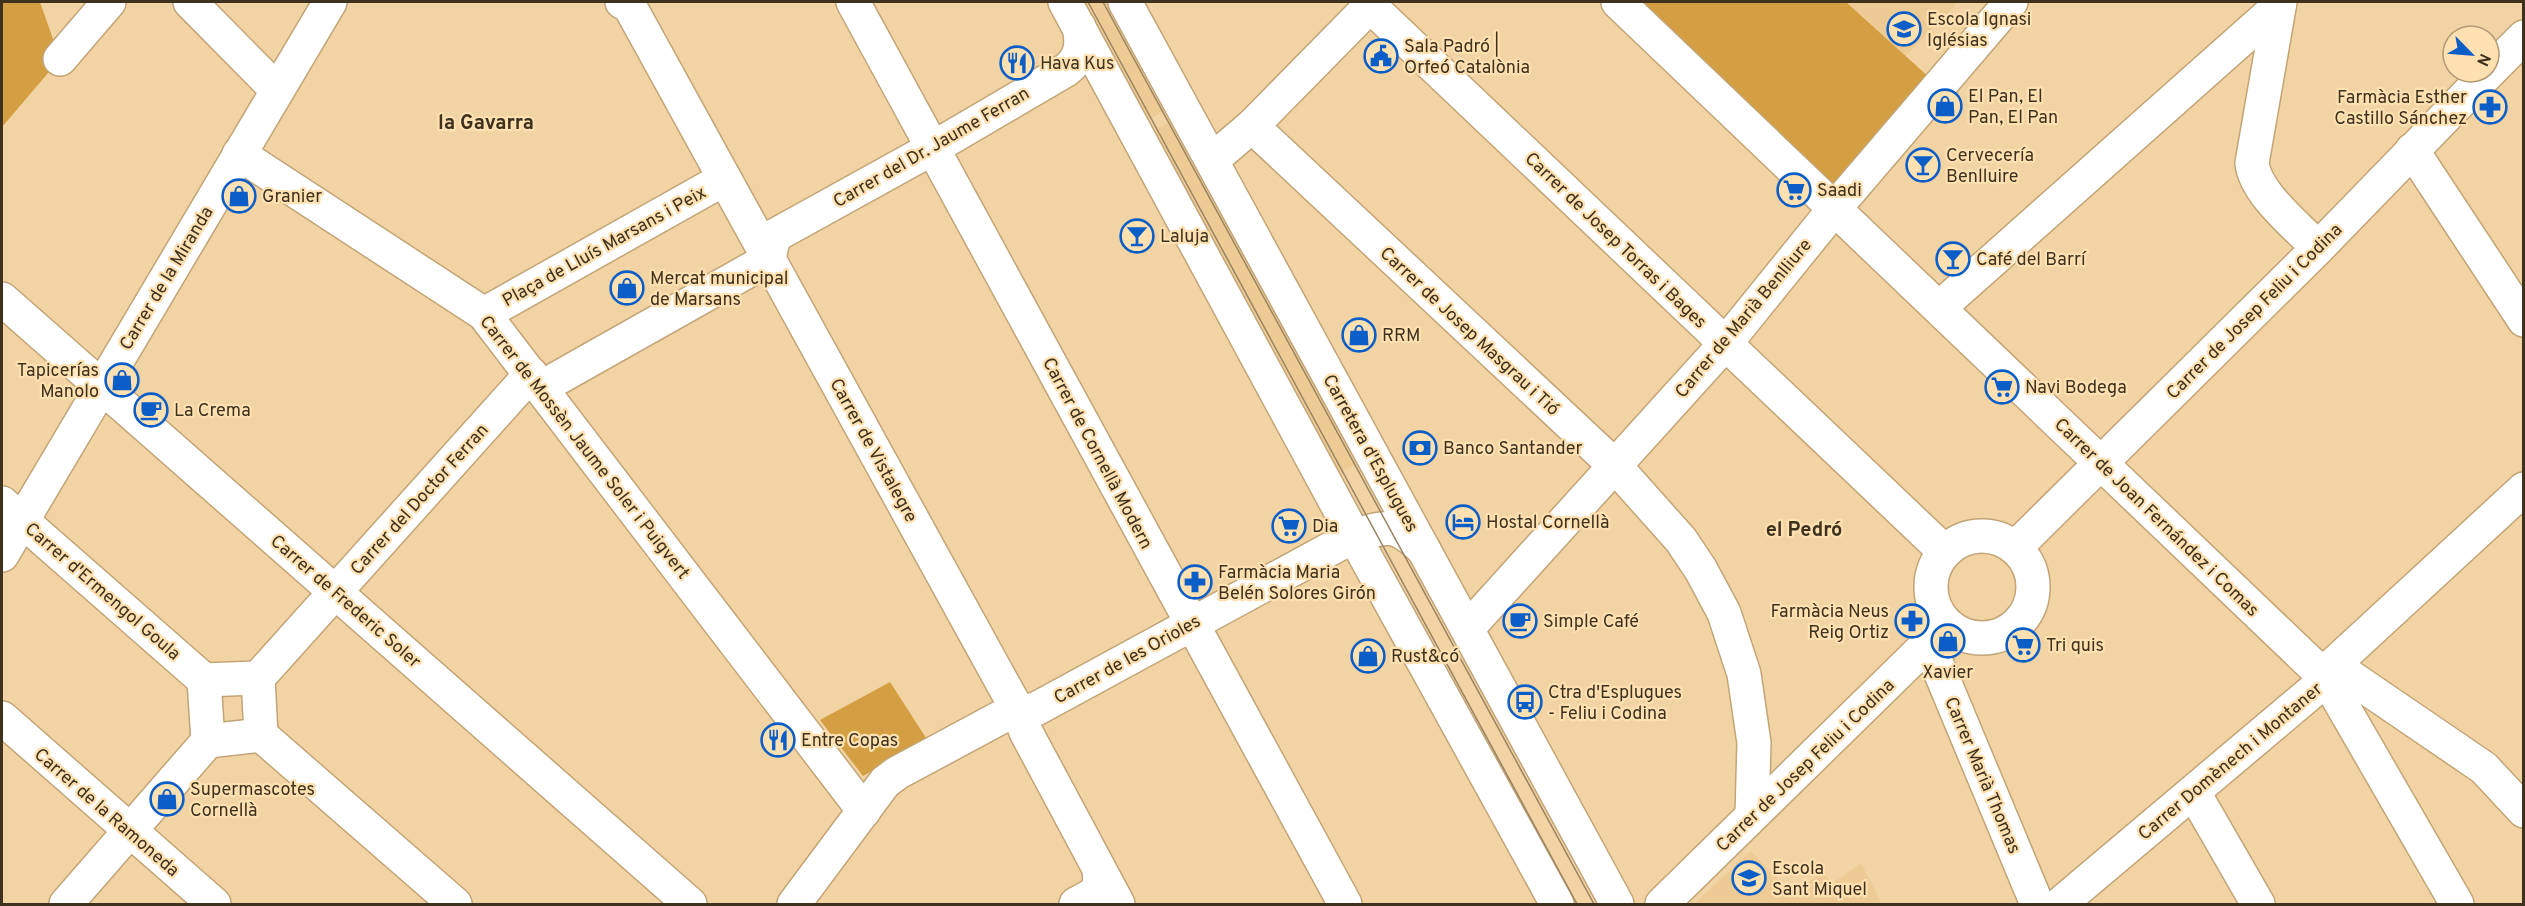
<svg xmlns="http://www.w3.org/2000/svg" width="2525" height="906" viewBox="0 0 2525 906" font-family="Overpass,sans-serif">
  <rect width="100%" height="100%" fill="#f2d3a4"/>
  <!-- built -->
  <g fill="#eecb95">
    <path d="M1078 2H1112L1170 107 1144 122Z"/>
    <path d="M1846 2H1958L1906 56Z"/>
    <path d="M1176 118 1362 461 1336 475 1150 133Z"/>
    <path d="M1751 851 1793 896 1821 872 1833 883 1861 863 1882 904H1694Z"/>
  </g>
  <!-- green -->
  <g fill="#d49f42">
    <path d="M2 2H40L60 59 2 127Z"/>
    <path d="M1632 2H1846L1931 79 1833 192Z"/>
    <path d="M890 682 928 741 863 776 820 720Z"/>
  </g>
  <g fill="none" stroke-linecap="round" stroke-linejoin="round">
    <defs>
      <g id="minor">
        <path d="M190 2 277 90"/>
        <path d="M622 2 629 5 1019 713 1026 732 1118 904"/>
        <path d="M853 2 1345 904"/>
        <path d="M1065 2 1354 536 1557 904"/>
        <path d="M1125 2 1617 904"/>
        <path d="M1366 2 1945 552"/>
        <path d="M1618 2 2327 679 2457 904"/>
        <path d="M2280 2 2252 163C2255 193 2297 226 2318 248"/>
        <path d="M60 59 109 2"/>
        <path d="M2489 72 2524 37"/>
        <path d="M1252 126 1615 466 1681 540 1701 570 1724 613 1744 674 1754 743 1752 815"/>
        <path d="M2412 150 2524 320"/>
        <path d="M239 154 484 314 864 811"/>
        <path d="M1212 160 1252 126 1374 2"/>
        <path d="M2 299 690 904"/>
        <path d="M1939 308 2279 6"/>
        <path d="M484 314 724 179"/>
        <path d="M542 387 769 259 774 236 933 148 1066 70C1081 59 1083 44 1079 27"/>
        <path d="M2 503 204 680"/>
        <circle cx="1982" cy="587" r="51"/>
        <path d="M2016 547 2318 248 2489 72"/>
        <path d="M2 555 330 2"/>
        <path d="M1468 628 1725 344 1835 208 2011 2"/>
        <path d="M1929 645 2037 904"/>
        <path d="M2333 665 2484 768 2524 811"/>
        <path d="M258 678 531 374"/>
        <path d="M258 678 261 735"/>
        <path d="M204 680 208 741"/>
        <path d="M204 680 258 678"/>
        <path d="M2 718 214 904"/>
        <path d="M261 735 455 904"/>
        <path d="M208 741 261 735"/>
        <path d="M2194 793 2258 904"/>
        <path d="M66 904 208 741"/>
        <path d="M794 904 885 782 897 773 1005 715 1036 709 1354 536C1390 525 1396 523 1424 550"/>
        <path d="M1076 904 1096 893 1100 881 1099 870"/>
        <path d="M1662 904 1947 625"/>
        <path d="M2060 904 2327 679 2333 665 2524 489"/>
      </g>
    </defs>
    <!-- minor casing -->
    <use href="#minor" stroke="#c2a577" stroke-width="36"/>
    <!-- minor -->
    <use href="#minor" stroke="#fff" stroke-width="33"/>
    <!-- tram -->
    <g stroke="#998462" stroke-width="1.5">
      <path d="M1088 2 1577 904"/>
      <path d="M1103 2 1594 904"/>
    </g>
  </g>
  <!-- icons -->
  <defs>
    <symbol id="school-ring" viewBox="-11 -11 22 22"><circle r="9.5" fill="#ffe0b1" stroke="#0b5ec7" stroke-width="1.5"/><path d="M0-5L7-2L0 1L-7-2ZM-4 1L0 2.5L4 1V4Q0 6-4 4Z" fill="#0b5ec7"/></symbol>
    <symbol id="civic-ring" viewBox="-11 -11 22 22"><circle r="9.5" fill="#ffe0b1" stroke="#0b5ec7" stroke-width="1.5"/><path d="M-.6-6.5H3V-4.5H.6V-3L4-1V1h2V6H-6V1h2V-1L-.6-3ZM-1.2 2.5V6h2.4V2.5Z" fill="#0b5ec7"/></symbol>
    <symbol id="restaurant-ring" viewBox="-11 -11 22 22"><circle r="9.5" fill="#ffe0b1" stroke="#0b5ec7" stroke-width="1.5"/><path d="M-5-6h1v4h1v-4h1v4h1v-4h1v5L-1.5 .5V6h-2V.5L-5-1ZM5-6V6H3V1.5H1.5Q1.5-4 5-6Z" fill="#0b5ec7"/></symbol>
    <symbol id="shop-ring" viewBox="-11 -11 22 22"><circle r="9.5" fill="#ffe0b1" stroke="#0b5ec7" stroke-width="1.5"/><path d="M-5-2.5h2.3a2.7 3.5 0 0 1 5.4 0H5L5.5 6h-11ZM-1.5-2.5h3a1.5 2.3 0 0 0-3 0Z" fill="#0b5ec7"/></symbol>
    <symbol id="pharmacy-ring" viewBox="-11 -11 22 22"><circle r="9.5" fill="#ffe0b1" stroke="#0b5ec7" stroke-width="1.5"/><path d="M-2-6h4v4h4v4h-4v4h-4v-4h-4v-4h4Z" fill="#0b5ec7"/></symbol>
    <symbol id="bar-ring" viewBox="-11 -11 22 22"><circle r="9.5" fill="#ffe0b1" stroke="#0b5ec7" stroke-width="1.5"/><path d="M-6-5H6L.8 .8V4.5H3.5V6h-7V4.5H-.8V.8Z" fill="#0b5ec7"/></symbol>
    <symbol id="supermarket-ring" viewBox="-11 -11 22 22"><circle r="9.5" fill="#ffe0b1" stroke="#0b5ec7" stroke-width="1.5"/><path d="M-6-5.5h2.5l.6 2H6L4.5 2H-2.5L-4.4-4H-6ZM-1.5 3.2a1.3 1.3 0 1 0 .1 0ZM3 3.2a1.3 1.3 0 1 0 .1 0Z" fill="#0b5ec7"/></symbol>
    <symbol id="cafe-ring" viewBox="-11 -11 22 22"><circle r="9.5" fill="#ffe0b1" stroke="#0b5ec7" stroke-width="1.5"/><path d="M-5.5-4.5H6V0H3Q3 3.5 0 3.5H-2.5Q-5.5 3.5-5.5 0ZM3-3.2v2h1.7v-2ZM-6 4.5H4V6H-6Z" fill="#0b5ec7"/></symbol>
    <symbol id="bank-ring" viewBox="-11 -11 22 22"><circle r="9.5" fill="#ffe0b1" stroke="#0b5ec7" stroke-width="1.5"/><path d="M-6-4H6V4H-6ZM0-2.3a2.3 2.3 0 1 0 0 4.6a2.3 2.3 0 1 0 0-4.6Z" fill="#0b5ec7"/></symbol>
    <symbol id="hotel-ring" viewBox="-11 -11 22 22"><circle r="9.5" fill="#ffe0b1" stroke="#0b5ec7" stroke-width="1.5"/><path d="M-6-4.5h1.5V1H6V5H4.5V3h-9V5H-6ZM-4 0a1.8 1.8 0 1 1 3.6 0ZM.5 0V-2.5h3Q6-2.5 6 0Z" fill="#0b5ec7"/></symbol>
    <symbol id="bus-ring" viewBox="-11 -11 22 22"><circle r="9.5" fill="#ffe0b1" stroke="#0b5ec7" stroke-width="1.5"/><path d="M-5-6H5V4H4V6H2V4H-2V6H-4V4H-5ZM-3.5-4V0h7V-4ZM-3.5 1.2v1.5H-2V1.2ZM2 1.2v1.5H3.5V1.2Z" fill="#0b5ec7"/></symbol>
  </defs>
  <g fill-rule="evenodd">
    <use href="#school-ring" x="1885" y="10" width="38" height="38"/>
    <use href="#civic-ring" x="1362" y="37" width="38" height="38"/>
    <use href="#restaurant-ring" x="998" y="44" width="38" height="38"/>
    <use href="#shop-ring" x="1926" y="87" width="38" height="38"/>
    <use href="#pharmacy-ring" x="2471" y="88" width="38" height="38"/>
    <use href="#bar-ring" x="1904" y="146" width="38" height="38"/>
    <use href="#supermarket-ring" x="1775" y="171" width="38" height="38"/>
    <use href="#shop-ring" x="220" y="177" width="38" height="38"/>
    <use href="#bar-ring" x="1118" y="217" width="38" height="38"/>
    <use href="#bar-ring" x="1934" y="240" width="38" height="38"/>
    <use href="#shop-ring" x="608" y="269" width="38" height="38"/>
    <use href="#shop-ring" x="1340" y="316" width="38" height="38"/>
    <use href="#shop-ring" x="103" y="361" width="38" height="38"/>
    <use href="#supermarket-ring" x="1983" y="368" width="38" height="38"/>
    <use href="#cafe-ring" x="132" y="391" width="38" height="38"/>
    <use href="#bank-ring" x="1401" y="429" width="38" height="38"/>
    <use href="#hotel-ring" x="1444" y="503" width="38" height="38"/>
    <use href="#supermarket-ring" x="1270" y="507" width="38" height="38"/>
    <use href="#pharmacy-ring" x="1176" y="563" width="38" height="38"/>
    <use href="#cafe-ring" x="1501" y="602" width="38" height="38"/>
    <use href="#pharmacy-ring" x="1893" y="602" width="38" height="38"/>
    <use href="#shop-ring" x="1929" y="622" width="38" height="38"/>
    <use href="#supermarket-ring" x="2004" y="626" width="38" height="38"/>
    <use href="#shop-ring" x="1349" y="637" width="38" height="38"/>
    <use href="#bus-ring" x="1506" y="683" width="38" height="38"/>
    <use href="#restaurant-ring" x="759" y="721" width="38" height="38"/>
    <use href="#shop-ring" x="148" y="780" width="38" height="38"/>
    <use href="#school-ring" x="1730" y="859" width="38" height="38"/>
  </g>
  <g text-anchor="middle" stroke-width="4.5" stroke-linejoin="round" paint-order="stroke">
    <!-- poi labels -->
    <g font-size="18" fill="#3e321f" stroke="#ffe0b1" text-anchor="start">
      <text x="1927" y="25">Escola Ignasi<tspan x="1927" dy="21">Iglésias</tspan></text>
      <text x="1404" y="52">Sala Padró |<tspan x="1404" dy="21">Orfeó Catalònia</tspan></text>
      <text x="1040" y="69">Hava Kus</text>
      <text x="1968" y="102">El Pan, El<tspan x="1968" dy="21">Pan, El Pan</tspan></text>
      <text x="2467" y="103" text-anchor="end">Farmàcia Esther<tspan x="2467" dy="21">Castillo Sánchez</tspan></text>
      <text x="1946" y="161">Cervecería<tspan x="1946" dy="21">Benlluire</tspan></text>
      <text x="1817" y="196">Saadi</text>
      <text x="262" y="202">Granier</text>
      <text x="1160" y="242">Laluja</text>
      <text x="1976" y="265">Café del Barrí</text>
      <text x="650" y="284">Mercat municipal<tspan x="650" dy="21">de Marsans</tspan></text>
      <text x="1382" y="341">RRM</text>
      <text x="99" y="376" text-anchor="end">Tapicerías<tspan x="99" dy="21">Manolo</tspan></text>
      <text x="2025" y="393">Navi Bodega</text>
      <text x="174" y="416">La Crema</text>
      <text x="1443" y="454">Banco Santander</text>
      <text x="1486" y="528">Hostal Cornellà</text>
      <text x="1312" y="532">Dia</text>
      <text x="1218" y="578">Farmàcia Maria<tspan x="1218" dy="21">Belén Solores Girón</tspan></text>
      <text x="1889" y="617" text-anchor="end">Farmàcia Neus<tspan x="1889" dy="21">Reig Ortiz</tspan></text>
      <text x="1543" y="627">Simple Café</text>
      <text x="2046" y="651">Tri quis</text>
      <text x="1391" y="662">Rust&amp;có</text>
      <text x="1948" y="678" text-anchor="middle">Xavier</text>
      <text x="1548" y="698">Ctra d'Esplugues<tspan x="1548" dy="21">- Feliu i Codina</tspan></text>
      <text x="801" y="746">Entre Copas</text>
      <text x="190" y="795">Supermascotes<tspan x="190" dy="21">Cornellà</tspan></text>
      <text x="1772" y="874">Escola<tspan x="1772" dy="21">Sant Miquel</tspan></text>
    </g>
    <!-- street labels -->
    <g font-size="18" fill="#3e321f" stroke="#ffe0b1">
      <text transform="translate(931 147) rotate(-30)" y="6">Carrer del Dr. Jaume Ferran</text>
      <text transform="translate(1616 240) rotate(44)" y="6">Carrer de Josep Torras i Bages</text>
      <text transform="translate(604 246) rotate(-29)" y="6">Plaça de Lluís Marsans i Peix</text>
      <text transform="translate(166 278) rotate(-59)" y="6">Carrer de la Miranda</text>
      <text transform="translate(2254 311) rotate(-45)" y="6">Carrer de Josep Feliu i Codina</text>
      <text transform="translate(1743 318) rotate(-50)" y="6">Carrer de Marià Benlliure</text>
      <text transform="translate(1470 331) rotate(43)" y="6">Carrer de Josep Masgrau i Tió</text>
      <text transform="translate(585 447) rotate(52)" y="6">Carrer de Mossèn Jaume Soler i Puigvert</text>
      <text transform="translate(874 450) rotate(61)" y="6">Carrer de Vistalegre</text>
      <text transform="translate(1098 453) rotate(62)" y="6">Carrer de Cornellà Modern</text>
      <text transform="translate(1371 453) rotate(61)" y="6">Carretera d'Esplugues</text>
      <text transform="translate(419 499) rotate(-48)" y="6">Carrer del Doctor Ferran</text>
      <text transform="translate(2157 517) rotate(44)" y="6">Carrer de Joan Fernández i Comas</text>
      <text transform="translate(103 591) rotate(41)" y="6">Carrer d'Ermengol Goula</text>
      <text transform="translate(346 601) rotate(41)" y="6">Carrer de Frederic Soler</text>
      <text transform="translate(1127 659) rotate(-29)" y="6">Carrer de les Orioles</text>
      <text transform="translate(2230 761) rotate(-40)" y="6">Carrer Domènech i Montaner</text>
      <text transform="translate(1805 765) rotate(-44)" y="6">Carrer de Josep Feliu i Codina</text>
      <text transform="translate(1983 775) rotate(67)" y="6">Carrer Marià Thomas</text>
      <text transform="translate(107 812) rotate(41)" y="6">Carrer de la Ramoneda</text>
    </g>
    <!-- neighbourhood labels -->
    <g font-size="20" font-weight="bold" fill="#3e321f" stroke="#ffe0b1">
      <text x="486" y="129">la Gavarra</text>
      <text x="1804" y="536">el Pedró</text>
    </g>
  </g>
  <!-- border -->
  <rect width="2525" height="906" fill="none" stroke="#3e321f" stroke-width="6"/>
  <!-- north arrow -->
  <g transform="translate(2471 54) rotate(115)"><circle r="28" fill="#ffe0b1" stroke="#b29a77" stroke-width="1.5"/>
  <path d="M0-4.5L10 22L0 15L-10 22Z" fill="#0b5ec7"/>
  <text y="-9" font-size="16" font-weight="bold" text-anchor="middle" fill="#3e321f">N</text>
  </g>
</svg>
